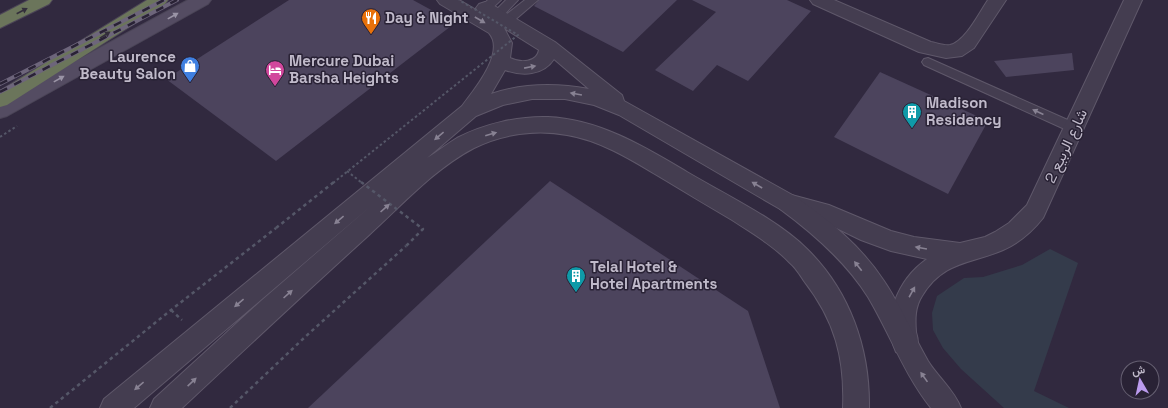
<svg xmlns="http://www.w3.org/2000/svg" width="1168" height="408" viewBox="0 0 1168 408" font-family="'Space Grotesk',Vazirmatn,sans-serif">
  <rect width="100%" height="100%" fill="#31293f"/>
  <!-- green -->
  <path fill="#343b4b" d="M1050 249 1078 263 1034 391 1069 408H1004L961 369 943 348 933 330 932 313 937 296 964 278 983 277 1022 265Z"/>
  <!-- building -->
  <g fill="#4c445d">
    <path d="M289 0H413L455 23 276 161 166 79Z"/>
    <path d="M539 0H677L623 52 534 6Z"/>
    <path d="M692 0H787L811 11 748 81 717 65 693 91 655 70 716 12Z"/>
    <path d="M1072 53 1074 70 1006 77 994 61Z"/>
    <path d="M880 72 988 121 948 194 834 137Z"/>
    <path d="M550 181 748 311 780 408H308Z"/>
  </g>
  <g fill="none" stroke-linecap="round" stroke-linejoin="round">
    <defs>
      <g id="service">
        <path d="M488 0H501L489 11H481L479 8Z"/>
        <path d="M506 0H518L501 18H493L491 15Z"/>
        <path d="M525 0H538L510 24H502L500 21 502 18Z"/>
        <path d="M928 58 1079 125 1080 128 1079 131 1074 133 1069 131 924 65 922 62 924 59Z"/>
      </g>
      <g id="minor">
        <path d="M810 0H834L931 42C937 43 944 46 950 45 965 42 979 13 988 0H1006L974 48 962 56 946 58 919 52 813 4Z"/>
        <path d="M1124 0H1142L1043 218C1032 232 1019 243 1003 250 971 264 943 261 922 296 915 307 915 319 916 332 917 335 918 340 918 344 917 347 915 350 914 352L905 356 896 352C881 319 898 279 927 259L891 251 861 240 824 222 780 209 777 203 780 197 788 194 829 205 891 231 914 237 960 243 985 237 995 232 1009 223 1027 205Z"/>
      </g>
      <path id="tertiary" d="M437 0H459L478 11 476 8 479 4 485 2 491 4 555 42 622 95 624 101 796 197C829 220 861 246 884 281 901 306 913 335 928 361 938 377 954 390 961 408H931C904 374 890 334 868 297 846 262 814 234 780 209L619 115 594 105 565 99H532L503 105 476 116 427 158C437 152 447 144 457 138 484 124 518 116 548 117 599 119 645 147 687 172 724 194 777 219 807 249 850 291 870 349 869 408H843C845 358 835 321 804 281 800 275 796 268 790 263 774 246 752 233 732 220 710 207 688 194 665 180 635 162 603 141 567 135 536 129 502 134 474 148 434 169 402 205 369 235 306 292 244 350 182 408H150L154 399 261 301 372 205 134 408H100L104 399 462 106C474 90 506 52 489 33L440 4ZM504 28 539 50C537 63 520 63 510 58L512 43ZM554 59 589 89C556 83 524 83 491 94L505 70C522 76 543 76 554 59Z"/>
      <path id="secondary" d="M188 0H211L208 4 7 116 0 118V102Z"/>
      <g id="motorway">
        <path d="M29 0H52L49 4 0 28V15Z"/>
        <path d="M147 0H168L165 4 7 105 0 107V91Z"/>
      </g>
    </defs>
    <!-- service casing -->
    <use href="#service" stroke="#5f586a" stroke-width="2"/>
    <!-- minor casing -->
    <use href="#minor" stroke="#5f586a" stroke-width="2"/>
    <!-- tertiary casing -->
    <use href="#tertiary" stroke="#5f586a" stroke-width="2"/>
    <!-- secondary casing -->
    <use href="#secondary" stroke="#4a4456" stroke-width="2"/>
    <!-- motorway casing -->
    <use href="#motorway" stroke="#4c4557" stroke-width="2"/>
    <!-- path-far1 -->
    <path stroke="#555768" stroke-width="2" stroke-dasharray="2.5 2.5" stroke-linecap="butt" d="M0 137 17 126"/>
    <!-- path -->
    <g stroke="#555768" stroke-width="2.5" stroke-dasharray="3.5 3.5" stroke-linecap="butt">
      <path d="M171 310 182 320"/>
      <path d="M50 408 171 310 276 228"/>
      <path d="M230 408 305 337 406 246"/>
    </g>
    <!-- service -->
    <use href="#service" fill="#443d50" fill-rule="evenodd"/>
    <!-- minor -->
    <use href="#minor" fill="#443d50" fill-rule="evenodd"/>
    <!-- tertiary -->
    <use href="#tertiary" fill="#443d50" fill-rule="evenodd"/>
    <!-- secondary -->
    <use href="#secondary" fill="#544c62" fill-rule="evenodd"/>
    <!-- motorway -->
    <use href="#motorway" fill="#6b755b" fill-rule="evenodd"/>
    <defs>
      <g id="rail">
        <path d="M0 84 164 0"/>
        <path d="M0 92 177 0"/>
      </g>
    </defs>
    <!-- rail casing -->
    <use href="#rail" stroke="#6d657b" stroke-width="4"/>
    <!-- rail -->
    <use href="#rail" stroke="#292235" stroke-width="2.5" stroke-dasharray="8" stroke-linecap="butt"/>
    <!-- path-bridge-far1 -->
    <g stroke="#555768" stroke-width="2" stroke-dasharray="2.5 2.5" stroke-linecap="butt">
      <path d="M347 171 362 183"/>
      <path d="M333 183 518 35 459 0"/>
    </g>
    <!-- path-bridge -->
    <g stroke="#555768" stroke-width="2.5" stroke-dasharray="3.5 3.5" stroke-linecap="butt">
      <path d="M361 182 423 229 406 246"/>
      <path d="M276 228 334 182"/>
    </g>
  </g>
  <!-- one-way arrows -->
  <defs><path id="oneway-solid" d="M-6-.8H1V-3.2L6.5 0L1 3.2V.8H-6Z"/></defs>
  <g fill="#332e3b">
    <use href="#oneway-solid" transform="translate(22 11) rotate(-27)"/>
    <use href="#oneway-solid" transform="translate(105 35) rotate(-32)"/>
  </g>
  <g fill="#9a94a6">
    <use href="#oneway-solid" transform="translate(173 16) rotate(-29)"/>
    <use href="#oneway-solid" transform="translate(59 79) rotate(-29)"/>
  </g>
  <g fill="#888293">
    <use href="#oneway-solid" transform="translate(480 20) rotate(30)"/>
    <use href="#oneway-solid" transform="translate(530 67) rotate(-11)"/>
    <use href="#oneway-solid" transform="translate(576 94) rotate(-170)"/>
    <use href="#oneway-solid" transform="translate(1038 112) rotate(-155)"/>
    <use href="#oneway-solid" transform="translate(491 134) rotate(-16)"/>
    <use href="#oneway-solid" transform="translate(439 136) rotate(140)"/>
    <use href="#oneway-solid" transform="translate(757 185) rotate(-150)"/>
    <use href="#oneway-solid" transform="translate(385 208) rotate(-42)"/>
    <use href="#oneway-solid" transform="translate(339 220) rotate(140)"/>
    <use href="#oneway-solid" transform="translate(921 248) rotate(-170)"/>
    <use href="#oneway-solid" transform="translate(858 266) rotate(-128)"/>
    <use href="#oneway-solid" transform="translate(912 292) rotate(-61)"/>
    <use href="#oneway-solid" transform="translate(288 294) rotate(-42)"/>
    <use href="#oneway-solid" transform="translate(239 303) rotate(140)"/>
    <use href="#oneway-solid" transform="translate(924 377) rotate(-125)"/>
    <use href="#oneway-solid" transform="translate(192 382) rotate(-43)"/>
    <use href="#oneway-solid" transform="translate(139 386) rotate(140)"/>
  </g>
  <!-- icons -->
  <defs>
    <symbol id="restaurant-pin" viewBox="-11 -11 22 30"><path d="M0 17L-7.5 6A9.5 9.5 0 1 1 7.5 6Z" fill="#e8710a" stroke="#292235"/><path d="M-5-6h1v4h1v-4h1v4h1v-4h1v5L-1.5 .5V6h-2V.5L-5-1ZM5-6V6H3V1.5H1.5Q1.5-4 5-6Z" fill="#fff"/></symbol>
    <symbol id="shop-pin" viewBox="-11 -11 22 30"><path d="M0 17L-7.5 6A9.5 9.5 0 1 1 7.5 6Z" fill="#3f7fe0" stroke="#292235"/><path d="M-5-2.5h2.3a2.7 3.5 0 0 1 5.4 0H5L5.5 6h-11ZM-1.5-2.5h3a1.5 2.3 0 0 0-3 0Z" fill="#fff"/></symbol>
    <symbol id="hotel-pin" viewBox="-11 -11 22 30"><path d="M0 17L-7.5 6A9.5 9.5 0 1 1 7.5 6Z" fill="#d1479c" stroke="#292235"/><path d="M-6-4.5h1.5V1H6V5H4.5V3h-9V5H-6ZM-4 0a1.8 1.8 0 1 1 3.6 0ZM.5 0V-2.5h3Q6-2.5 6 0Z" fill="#fff"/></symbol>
    <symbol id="building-pin" viewBox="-11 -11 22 30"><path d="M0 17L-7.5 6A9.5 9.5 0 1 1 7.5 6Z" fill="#0f9aa8" stroke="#292235"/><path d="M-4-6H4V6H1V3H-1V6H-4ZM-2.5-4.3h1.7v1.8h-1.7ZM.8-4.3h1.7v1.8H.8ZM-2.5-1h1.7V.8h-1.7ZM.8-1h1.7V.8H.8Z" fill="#fff"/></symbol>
  </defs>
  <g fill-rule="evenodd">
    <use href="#restaurant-pin" x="360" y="7" width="22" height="30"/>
    <use href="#shop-pin" x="179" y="55" width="22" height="30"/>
    <use href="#hotel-pin" x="264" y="59" width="22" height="30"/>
    <use href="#building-pin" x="901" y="101" width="22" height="30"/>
    <use href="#building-pin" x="565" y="265" width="22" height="30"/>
  </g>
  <g text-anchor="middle" stroke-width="3" stroke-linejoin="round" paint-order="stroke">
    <!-- poi labels -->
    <g font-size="15" font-weight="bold" fill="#c0baca" stroke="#292235" text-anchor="start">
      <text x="385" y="23">Day &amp; Night</text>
      <text x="176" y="62" text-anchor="end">Laurence<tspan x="176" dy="17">Beauty Salon</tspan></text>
      <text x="289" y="66">Mercure Dubai<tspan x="289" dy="17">Barsha Heights</tspan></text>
      <text x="926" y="108">Madison<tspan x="926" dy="17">Residency</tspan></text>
      <text x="590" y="272">Telal Hotel &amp;<tspan x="590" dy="17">Hotel Apartments</tspan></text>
    </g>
    <!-- street labels -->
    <g font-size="15" fill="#c0baca" stroke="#292235">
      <text transform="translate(1066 146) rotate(-65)" y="5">شارع الربيع 2</text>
    </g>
  </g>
  <!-- north arrow -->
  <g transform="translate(1140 380) rotate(351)"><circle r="19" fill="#292235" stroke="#655f71"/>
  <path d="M0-3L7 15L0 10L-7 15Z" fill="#bb9bee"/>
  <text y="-6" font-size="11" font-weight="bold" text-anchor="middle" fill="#c0baca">ش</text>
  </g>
</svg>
